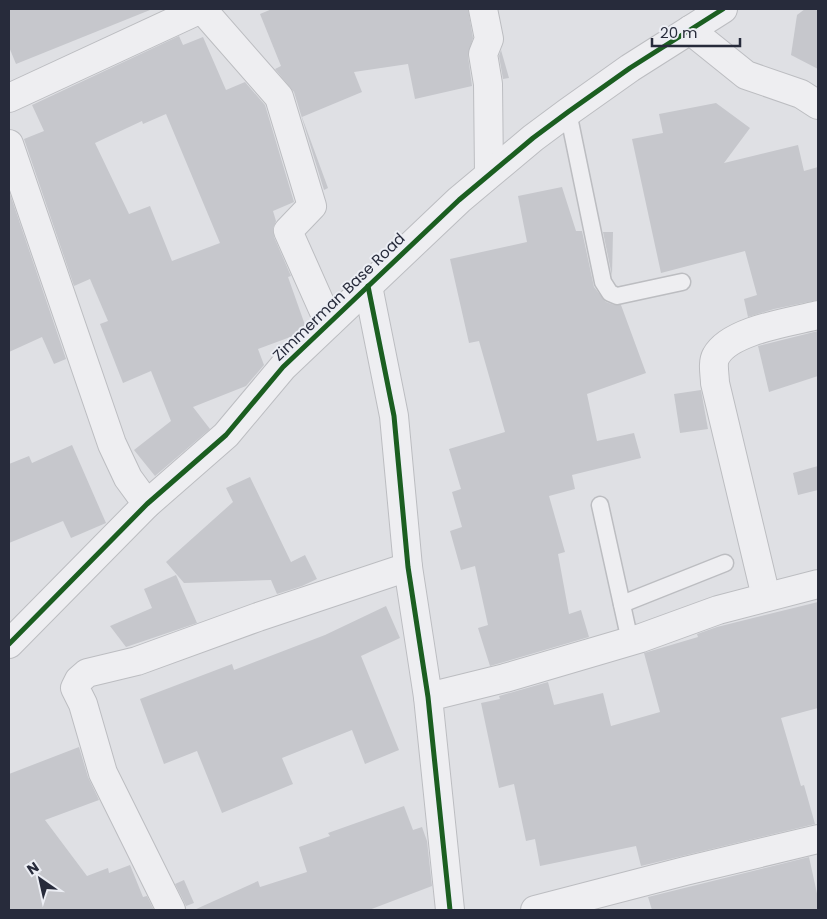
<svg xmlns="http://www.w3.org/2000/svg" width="827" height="919" viewBox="0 0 827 919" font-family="Poppins,sans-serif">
  <rect width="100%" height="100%" fill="#dfe0e4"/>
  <!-- building -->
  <g fill="#c6c7cc" fill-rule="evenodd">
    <path d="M9 9H150V10L16 64 9 47Z"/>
    <path d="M272 9H468L473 38 468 56 472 86 415 99 408 64 354 72 362 92 302 117 328 188 324 190 294 92 275 69 281 66 260 14Z"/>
    <path d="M805 9H818V69L791 55 797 15Z"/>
    <path d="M179 36 183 45 203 37 226 90 245 82 265 105 294 202 273 211 276 221 273 229 274 237 291 276 288 277 305 325 293 336 258 349 264 365 246 386 193 407 210 429 155 476 134 450 171 421 151 371 123 383 100 324 108 321 90 279 74 286 24 139 44 131 32 105ZM166 114 220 243 172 261 150 206 129 214 95 143 142 121 143 124Z"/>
    <path d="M501 50 509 78 503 79 499 56Z"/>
    <path d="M716 103 750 128 724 163 798 145 804 171 818 167V300L774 309 748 317 744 299 757 295 745 251 661 273 632 139 663 133 659 114Z"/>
    <path d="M562 187 576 231H582L594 287 606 302 614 305H621L646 373 587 394 597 441 634 433 641 458 572 475 575 489 549 496 565 552 558 554 569 614 581 610 589 637 490 666 478 628 488 625 475 566 461 570 450 531 462 527 452 492 461 489 449 449 505 432 479 341 469 343 450 259 527 242 518 196Z"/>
    <path d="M9 191 66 359 54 364 42 337 9 352Z"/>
    <path d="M603 232H613L612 276Z"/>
    <path d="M818 331V376L769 392 758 346Z"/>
    <path d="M701 390 708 429 680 433 674 394Z"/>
    <path d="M72 445 106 523 71 538 63 521 9 543V464L29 456 32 463Z"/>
    <path d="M818 466V490L798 495 793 473Z"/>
    <path d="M250 477 291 562 305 555 317 579 302 586 277 594 271 580 184 583 166 562 233 502 226 488Z"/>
    <path d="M176 575 197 623 126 647 110 626 152 608 144 589Z"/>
    <path d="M818 602V708L781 718 801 786 804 785 815 824 641 866 636 846 540 866 535 839 526 841 514 784 499 788 481 703 500 699 499 696 548 682 554 705 603 693 611 726 660 712 644 653 698 637 697 634 717 627Z"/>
    <path d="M386 606 400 638 361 656 399 750 365 764 352 730 282 758 293 784 222 813 197 751 164 764 140 699 232 664 234 670 325 635Z"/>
    <path d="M79 747 88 777 99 800 45 820 87 876 108 868 109 873 130 865 143 897 147 896 154 910H9V774Z"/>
    <path d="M404 806 413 830 422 827 427 841 432 886 369 910H194L258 881 260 887 307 872 299 847 330 836 328 833Z"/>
    <path d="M809 857 818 898V910H652L648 897Z"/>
    <path d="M184 880 194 903 186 906 175 884Z"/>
  </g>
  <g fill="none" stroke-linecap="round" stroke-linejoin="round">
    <defs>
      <g id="service">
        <path d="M568 112 603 282 610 293 617 296 682 282"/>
        <path d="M600 505 630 641"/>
        <path d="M622 604 725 563"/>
      </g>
      <g id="minor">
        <path d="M202 9 279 97 312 206 288 231 329 323"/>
        <path d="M483 9 489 39 483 54 488 84 489 174"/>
        <path d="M690 30 746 75 801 94 818 105"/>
        <path d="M9 98 201 9"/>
        <path d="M9 144 112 444 128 478 147 504"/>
        <path d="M368 286 394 416 408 567 428 697 450 910"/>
        <path d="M766 597 715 383C715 376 712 363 716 356 730 330 791 322 818 315"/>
        <path d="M9 644 147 504 226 435 283 367 459 200 533 138 568 112 630 68 723 9"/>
        <path d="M428 697 505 678 641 638 718 610 818 584"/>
        <path d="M171 910 103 773 83 704 75 688 79 680 87 673 137 661 258 617 408 567"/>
        <path d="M535 910 685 871 818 839"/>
      </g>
    </defs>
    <!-- service casing -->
    <use href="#service" stroke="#bcbdc1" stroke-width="19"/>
    <!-- minor casing -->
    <use href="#minor" stroke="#bcbdc1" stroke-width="30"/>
    <!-- service -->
    <use href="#service" stroke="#eeeef1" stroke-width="16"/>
    <!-- minor -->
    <use href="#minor" stroke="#eeeef1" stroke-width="28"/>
    <defs>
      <g id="cycleway">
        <path d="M368 286 394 416 408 567 428 697 450 910"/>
        <path d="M9 644 147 504 226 435 283 367 459 200 533 138 568 112 630 68 723 9"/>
      </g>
    </defs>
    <!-- cycleway casing -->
    <use href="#cycleway" stroke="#eceef4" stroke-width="8"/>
    <!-- cycleway -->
    <use href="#cycleway" stroke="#1b5e20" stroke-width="5"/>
  </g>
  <g text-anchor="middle" stroke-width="4" stroke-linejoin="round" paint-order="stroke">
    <!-- street labels -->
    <g font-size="15" fill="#272b3b" stroke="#eceef4">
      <text transform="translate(339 297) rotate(-44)" y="5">Zimmerman Base Road</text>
    </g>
  </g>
  <!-- border -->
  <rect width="827" height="919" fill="none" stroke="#272b3b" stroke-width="20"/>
  <!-- north arrow -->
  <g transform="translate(40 879) rotate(326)" stroke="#eceef4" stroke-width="4" paint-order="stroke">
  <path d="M0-4L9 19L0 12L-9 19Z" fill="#272b3b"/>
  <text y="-8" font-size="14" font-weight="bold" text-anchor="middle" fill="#272b3b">N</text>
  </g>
  <!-- scale -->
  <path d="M652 38v8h88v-8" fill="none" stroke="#272b3b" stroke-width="2.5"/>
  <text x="660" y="38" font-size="15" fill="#272b3b" stroke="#eceef4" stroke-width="4" paint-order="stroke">20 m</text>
</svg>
